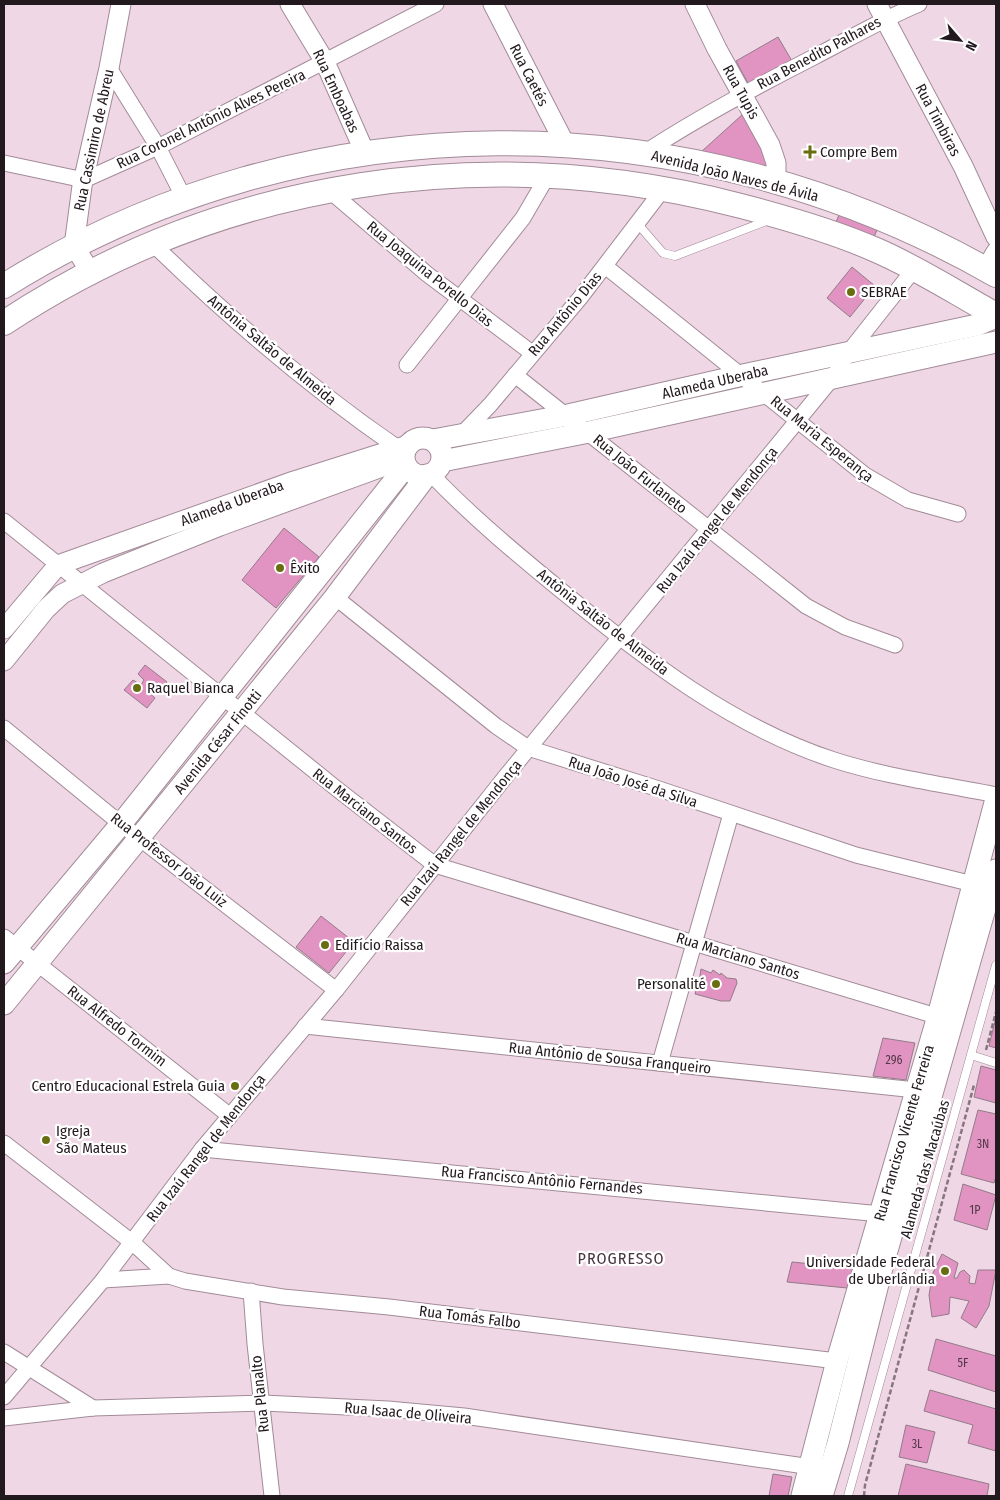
<svg xmlns="http://www.w3.org/2000/svg" width="1000" height="1500" viewBox="0 0 1000 1500" font-family="'Fira Sans Condensed',sans-serif">
  <rect width="100%" height="100%" fill="#f0d7e5"/>
  <!-- building -->
  <g fill="#e194c2" stroke="#927b88">
    <path d="M778 37 792 61 749 85 736 61Z"/>
    <path d="M743 114 766 155 769 167 701 152Z"/>
    <path d="M839 215 877 230 874 237 836 222Z"/>
    <path d="M852 267 875 286 850 317 827 298Z"/>
    <path d="M284 528 319 557 276 608 242 580Z"/>
    <path d="M145 665 167 682 158 693 149 687 146 690 155 698 147 708 124 690 133 680 141 685 144 680 138 674Z"/>
    <path d="M321 916 354 942 329 973 296 947Z"/>
    <path d="M701 969 711 973 713 970 720 975 721 973 727 978 736 979 737 983 730 1001H721L695 994 697 987 695 985 699 982Z"/>
    <path d="M996 1017V1048L989 1046Z"/>
    <path d="M883 1038 915 1043 906 1080 873 1076Z"/>
    <path d="M981 1066 996 1070V1103L974 1097Z"/>
    <path d="M978 1110 996 1114V1176L994 1183 961 1174Z"/>
    <path d="M963 1184 996 1195 987 1230 954 1220Z"/>
    <path d="M942 1254 958 1263 954 1278H957L960 1272 964 1270 970 1276 969 1283 975 1284 978 1270H996L989 1306 976 1328 961 1318 969 1301 950 1297 949 1314 932 1317 929 1295 933 1273Z"/>
    <path d="M792 1262 853 1268 847 1288 787 1282Z"/>
    <path d="M936 1339 996 1356V1392L928 1370Z"/>
    <path d="M930 1390 996 1409V1451L968 1443 973 1425 924 1411Z"/>
    <path d="M906 1425 935 1432 927 1463 899 1457Z"/>
    <path d="M906 1464 989 1484 987 1496H898Z"/>
    <path d="M773 1474 792 1477 788 1496H769Z"/>
  </g>
  <g fill="none" stroke-linecap="round" stroke-linejoin="round">
    <defs>
      <g id="service">
        <path d="M637 223 663 253 675 256 769 220"/>
        <path d="M971 1055 996 1063"/>
        <path d="M848 1496 996 965"/>
      </g>
      <g id="minor">
        <path d="M109 68 158 147 184 198"/>
        <path d="M644 153C699 117 755 87 814 57 849 39 883 19 919 4"/>
        <path d="M4 163 84 180 158 147 436 4"/>
        <path d="M330 191 427 274 532 353"/>
        <path d="M153 244C230 319 309 387 398 448"/>
        <path d="M605 266 865 475 908 500 958 514"/>
        <path d="M407 365 523 218 548 175"/>
        <path d="M515 375 806 606 845 627 895 645"/>
        <path d="M461 435 490 405 580 298 664 188"/>
        <path d="M431 474C472 517 518 555 563 592 645 659 732 727 834 760 887 777 942 784 996 795"/>
        <path d="M4 521 337 789 435 865 946 1019"/>
        <path d="M335 597 496 726 528 748 659 789 856 855 973 884"/>
        <path d="M4 728 121 824 336 990"/>
        <path d="M4 937 230 1116"/>
        <path d="M305 1026 916 1090"/>
        <path d="M660 1063 731 814"/>
        <path d="M4 1143 133 1243 169 1276"/>
        <path d="M202 1149 881 1214"/>
        <path d="M103 1280 169 1276 185 1281 283 1297 389 1307 837 1361"/>
        <path d="M251 1291 255 1344 272 1496"/>
        <path d="M4 1352 93 1408"/>
        <path d="M4 1397 103 1280 202 1149 336 990 506 776 834 376 848 353 915 268"/>
        <path d="M4 1418 93 1408 263 1403 388 1409 464 1416 818 1468"/>
      </g>
      <g id="tertiary">
        <path d="M290 4 325 62 365 153"/>
        <path d="M493 4 566 146"/>
        <path d="M695 4 717 49 770 145 776 163V183"/>
        <path d="M877 4 963 166 996 237"/>
        <path d="M986 269 996 252"/>
        <path d="M91 273 74 246 82 186 109 68 121 4"/>
        <path d="M4 629 58 565 294 481 408 445"/>
        <path d="M4 661 46 609 62 594 103 573 220 526 404 459"/>
      </g>
      <g id="secondary">
        <circle cx="423" cy="457" r="19"/>
        <path d="M433 440 568 415 743 375 949 331 977 325 996 317"/>
        <path d="M442 461 589 432 996 342"/>
        <path d="M4 963 121 824 406 466"/>
        <path d="M4 1004 335 597 427 475"/>
        <path d="M802 1496 837 1361 938 1016 996 799"/>
        <path d="M822 1496 838 1443 882 1268 996 870"/>
      </g>
      <g id="primary">
        <path d="M4 286C306 97 688 98 996 275"/>
        <path d="M4 323C223 178 488 140 741 206 787 218 833 231 876 250 918 268 956 293 996 315"/>
      </g>
    </defs>
    <!-- service casing -->
    <use href="#service" stroke="#a28b98" stroke-width="9"/>
    <!-- minor casing -->
    <use href="#minor" stroke="#a28b98" stroke-width="17"/>
    <!-- tertiary casing -->
    <use href="#tertiary" stroke="#a28b98" stroke-width="21"/>
    <!-- secondary casing -->
    <use href="#secondary" stroke="#a28b98" stroke-width="23"/>
    <!-- primary casing -->
    <use href="#primary" stroke="#a28b98" stroke-width="26"/>
    <!-- path -->
    <g stroke="#877680" stroke-width="2.5" stroke-dasharray="5 2.5" stroke-linecap="butt">
      <path d="M986 1050 996 1012"/>
      <path d="M864 1496 865 1485 974 1085"/>
      <path d="M996 1496V1494"/>
    </g>
    <!-- service -->
    <use href="#service" stroke="#fff" stroke-width="8"/>
    <!-- minor -->
    <use href="#minor" stroke="#fff" stroke-width="15"/>
    <!-- tertiary -->
    <use href="#tertiary" stroke="#fff" stroke-width="19"/>
    <!-- secondary -->
    <use href="#secondary" stroke="#fff" stroke-width="21"/>
    <!-- primary -->
    <use href="#primary" stroke="#fff" stroke-width="24"/>
  </g>
  <!-- markers -->
  <g fill="#696d11" stroke="#fff" stroke-width="2">
    <path d="M807.5 144.5h5v5h5v5h-5v5h-5v-5h-5v-5h5z"/>
    <circle cx="851" cy="292" r="5"/>
    <circle cx="280" cy="568" r="5"/>
    <circle cx="137" cy="688" r="5"/>
    <circle cx="325" cy="945" r="5"/>
    <circle cx="716" cy="984" r="5"/>
    <circle cx="235" cy="1086" r="5"/>
    <circle cx="46" cy="1140" r="5"/>
    <circle cx="945" cy="1271" r="5"/>
  </g>
  <g text-anchor="middle" stroke-width="4.5" stroke-linejoin="round" paint-order="stroke">
    <!-- number labels -->
    <g font-size="12" fill="#523847">
      <text x="894" y="1064">296</text>
      <text x="983" y="1148">3N</text>
      <text x="975" y="1214">1P</text>
      <text x="963" y="1367">5F</text>
      <text x="917" y="1448">3L</text>
    </g>
    <!-- street labels -->
    <g font-size="15" fill="#22191e" stroke="#fff">
      <text transform="translate(819 53) rotate(-28)" y="5">Rua Benedito Palhares</text>
      <text transform="translate(529 75) rotate(63)" y="5">Rua Caetés</text>
      <text transform="translate(336 91) rotate(65)" y="5">Rua Emboabas</text>
      <text transform="translate(741 92) rotate(61)" y="5">Rua Tupis</text>
      <text transform="translate(211 119) rotate(-26)" y="5">Rua Coronel Antônio Alves Pereira</text>
      <text transform="translate(938 120) rotate(62)" y="5">Rua Timbiras</text>
      <text transform="translate(94 140) rotate(-78)" y="5">Rua Cassimiro de Abreu</text>
      <text transform="translate(735 176) rotate(14)" y="5">Avenida João Naves de Ávila</text>
      <text transform="translate(430 274) rotate(39)" y="5">Rua Joaquina Porello Dias</text>
      <text transform="translate(565 314) rotate(-50)" y="5">Rua Antônio Dias</text>
      <text transform="translate(272 350) rotate(40)" y="5">Antônia Saltão de Almeida</text>
      <text transform="translate(715 382) rotate(-13)" y="5">Alameda Uberaba</text>
      <text transform="translate(822 439) rotate(39)" y="5">Rua Maria Esperança</text>
      <text transform="translate(640 474) rotate(39)" y="5">Rua João Furlaneto</text>
      <text transform="translate(232 503) rotate(-20)" y="5">Alameda Uberaba</text>
      <text transform="translate(717 520) rotate(-51)" y="5">Rua Izaú Rangel de Mendonça</text>
      <text transform="translate(603 622) rotate(38)" y="5">Antônia Saltão de Almeida</text>
      <text transform="translate(218 742) rotate(-51)" y="5">Avenida César Finotti</text>
      <text transform="translate(633 782) rotate(18)" y="5">Rua João José da Silva</text>
      <text transform="translate(365 811) rotate(38)" y="5">Rua Marciano Santos</text>
      <text transform="translate(461 833) rotate(-51)" y="5">Rua Izaú Rangel de Mendonça</text>
      <text transform="translate(169 860) rotate(38)" y="5">Rua Professor João Luiz</text>
      <text transform="translate(738 956) rotate(17)" y="5">Rua Marciano Santos</text>
      <text transform="translate(117 1026) rotate(38)" y="5">Rua Alfredo Tormim</text>
      <text transform="translate(610 1058) rotate(6)" y="5">Rua Antônio de Sousa Franqueiro</text>
      <text transform="translate(904 1133) rotate(-74)" y="5">Rua Francisco Vicente Ferreira</text>
      <text transform="translate(206 1148) rotate(-52)" y="5">Rua Izaú Rangel de Mendonça</text>
      <text transform="translate(925 1169) rotate(-74)" y="5">Alameda das Macaúbas</text>
      <text transform="translate(542 1180) rotate(5)" y="5">Rua Francisco Antônio Fernandes</text>
      <text transform="translate(470 1317) rotate(7)" y="5">Rua Tomás Falbo</text>
      <text transform="translate(260 1394) rotate(-96)" y="5">Rua Planalto</text>
      <text transform="translate(408 1413) rotate(5)" y="5">Rua Isaac de Oliveira</text>
    </g>
    <!-- poi labels -->
    <g font-size="15" fill="#22191e" stroke="#fff" text-anchor="start">
      <text x="820" y="157">Compre Bem</text>
      <text x="861" y="297">SEBRAE</text>
      <text x="290" y="573">Êxito</text>
      <text x="147" y="693">Raquel Bianca</text>
      <text x="335" y="950">Edifício Raissa</text>
      <text x="706" y="989" text-anchor="end">Personalité</text>
      <text x="225" y="1091" text-anchor="end">Centro Educacional Estrela Guia</text>
      <text x="56" y="1136">Igreja<tspan x="56" dy="17">São Mateus</tspan></text>
      <text x="935" y="1267" text-anchor="end">Universidade Federal<tspan x="935" dy="17">de Uberlândia</tspan></text>
    </g>
    <!-- neighbourhood labels -->
    <g font-size="16" letter-spacing="1" fill="#493641" stroke="#fff">
      <text x="621" y="1264">PROGRESSO</text>
    </g>
  </g>
  <!-- border -->
  <rect width="1000" height="1500" fill="none" stroke="#22191e" stroke-width="10"/>
  <!-- north arrow -->
  <g transform="translate(960 40) rotate(118)" stroke="#ffffff" stroke-width="4" paint-order="stroke">
  <path d="M0-4L9 19L0 12L-9 19Z" fill="#22191e"/>
  <text y="-8" font-size="14" font-weight="bold" text-anchor="middle" fill="#22191e">N</text>
  </g>
</svg>
